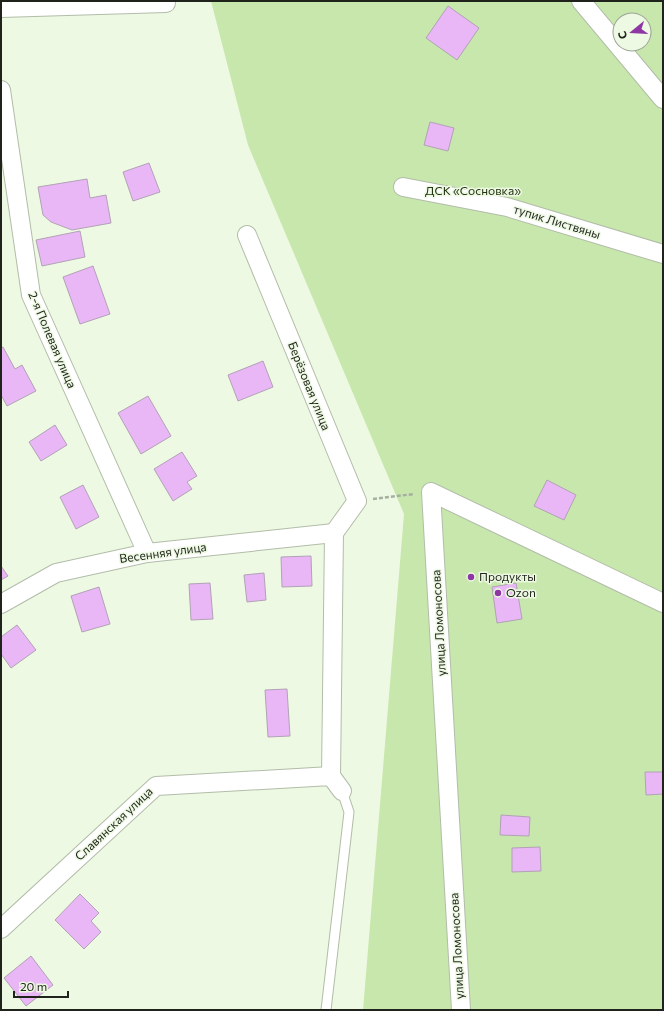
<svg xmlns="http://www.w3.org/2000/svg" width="664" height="1011" viewBox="0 0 664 1011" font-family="Commissioner,sans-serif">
  <rect width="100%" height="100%" fill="#eef9e4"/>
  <!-- green -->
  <path fill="#c8e7ac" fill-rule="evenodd" d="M211 1H663V1010H363L404 514 248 145ZM620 20H644V44H620Z"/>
  <!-- building -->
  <g fill="#e9b7f6" stroke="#b1a2b5">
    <path d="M448 6 479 28 457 60 426 38Z"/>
    <path d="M430 122 454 128 448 151 424 145Z"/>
    <path d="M149 163 160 192 133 201 123 172Z"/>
    <path d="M87 179 90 198 106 195 111 223 72 230 51 222 43 215 38 187Z"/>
    <path d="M80 231 85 257 42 266 36 240Z"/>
    <path d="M93 266 110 314 80 324 63 277Z"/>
    <path d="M3 347 15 369 22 365 36 391 7 406 1 395V348Z"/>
    <path d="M263 361 273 387 238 401 228 375Z"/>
    <path d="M148 396 171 436 141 454 118 413Z"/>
    <path d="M55 425 67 445 41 461 29 442Z"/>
    <path d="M182 452 197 476 187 482 192 489 173 501 154 469Z"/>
    <path d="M547 480 576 495 564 520 534 506Z"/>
    <path d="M83 485 99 517 76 529 60 497Z"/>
    <path d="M311 556 312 586 282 587 281 557Z"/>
    <path d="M1 566 8 576 1 580Z"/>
    <path d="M264 573 266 600 247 602 244 575Z"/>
    <path d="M210 583 213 619 191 620 189 584Z"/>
    <path d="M516 583 522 619 497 623 492 587Z"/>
    <path d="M99 587 110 624 82 632 71 596Z"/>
    <path d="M17 625 36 650 11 668 1 654V637Z"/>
    <path d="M287 689 290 736 268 737 265 690Z"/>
    <path d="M645 772H663V794L646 795Z"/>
    <path d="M501 815 530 817 529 836 500 835Z"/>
    <path d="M540 847 541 871 512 872V848Z"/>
    <path d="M80 894 99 913 91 921 101 932 84 949 55 920Z"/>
    <path d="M31 956 53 985 26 1006 4 978Z"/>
  </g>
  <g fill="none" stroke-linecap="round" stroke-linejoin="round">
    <defs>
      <path id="lane" d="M326 1010 349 812 342 791"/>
      <g id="street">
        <path d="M581 1 663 99"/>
        <path d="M1 8 166 3"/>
        <path d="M1 90 31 295 147 553"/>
        <path d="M403 187 507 207 663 254"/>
        <path d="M247 235 357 501 334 533"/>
        <path d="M1 604 56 573 147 553 334 533"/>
        <path d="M331 776 334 533"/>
        <path d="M1 929 156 786 331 776 342 791"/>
        <path d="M461 1010 431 492 663 603"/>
      </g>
    </defs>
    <!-- lane casing -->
    <use href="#lane" stroke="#b2bda9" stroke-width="11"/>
    <!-- street casing -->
    <use href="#street" stroke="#b2bda9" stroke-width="20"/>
    <!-- path -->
    <path stroke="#a7b0a0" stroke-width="2.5" stroke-dasharray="4 2" stroke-linecap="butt" d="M373 499 414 494"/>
    <!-- lane -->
    <use href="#lane" stroke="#fff" stroke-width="9"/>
    <!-- street -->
    <use href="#street" stroke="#fff" stroke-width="18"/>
  </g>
  <!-- markers -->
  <g fill="#8e37a4" stroke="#eef9e4" stroke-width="1.5">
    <circle cx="471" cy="577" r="4"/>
    <circle cx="498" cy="593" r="4"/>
  </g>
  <g text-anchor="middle" stroke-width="3" stroke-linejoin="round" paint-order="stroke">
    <!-- park labels -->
    <g font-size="12" fill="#233410" stroke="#eef9e4">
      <text x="473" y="195">ДСК «Сосновка»</text>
    </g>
    <!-- street labels -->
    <g font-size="12" fill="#1f231b" stroke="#eef9e4">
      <text transform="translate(557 222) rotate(17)" y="4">тупик Листвяны</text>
      <text transform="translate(52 340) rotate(67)" y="4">2-я Полевая улица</text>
      <text transform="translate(309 386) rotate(68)" y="4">Берёзовая улица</text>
      <text transform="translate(163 553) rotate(-8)" y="4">Весенняя улица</text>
      <text transform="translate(439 623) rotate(-93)" y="4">улица Ломоносова</text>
      <text transform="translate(114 824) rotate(-43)" y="4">Славянская улица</text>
      <text transform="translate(457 946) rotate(-93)" y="4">улица Ломоносова</text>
    </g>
    <!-- poi labels -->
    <g font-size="12" fill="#1f231b" stroke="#eef9e4" text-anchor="start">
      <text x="479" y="581">Продукты</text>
      <text x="506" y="597">Ozon</text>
    </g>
  </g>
  <!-- border -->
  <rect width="664" height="1011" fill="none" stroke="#1f231b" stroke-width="4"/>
  <!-- north arrow -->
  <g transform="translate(632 32) rotate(252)"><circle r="19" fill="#eef9e4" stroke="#9ba394"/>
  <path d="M0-3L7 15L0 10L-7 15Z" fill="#8e37a4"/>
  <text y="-6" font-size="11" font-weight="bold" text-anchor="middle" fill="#1f231b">С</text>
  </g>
  <!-- scale -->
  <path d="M14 991v6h54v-6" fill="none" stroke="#1f231b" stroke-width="2"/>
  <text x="20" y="991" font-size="12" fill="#1f231b" stroke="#eef9e4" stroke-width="3" paint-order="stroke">20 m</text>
</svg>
